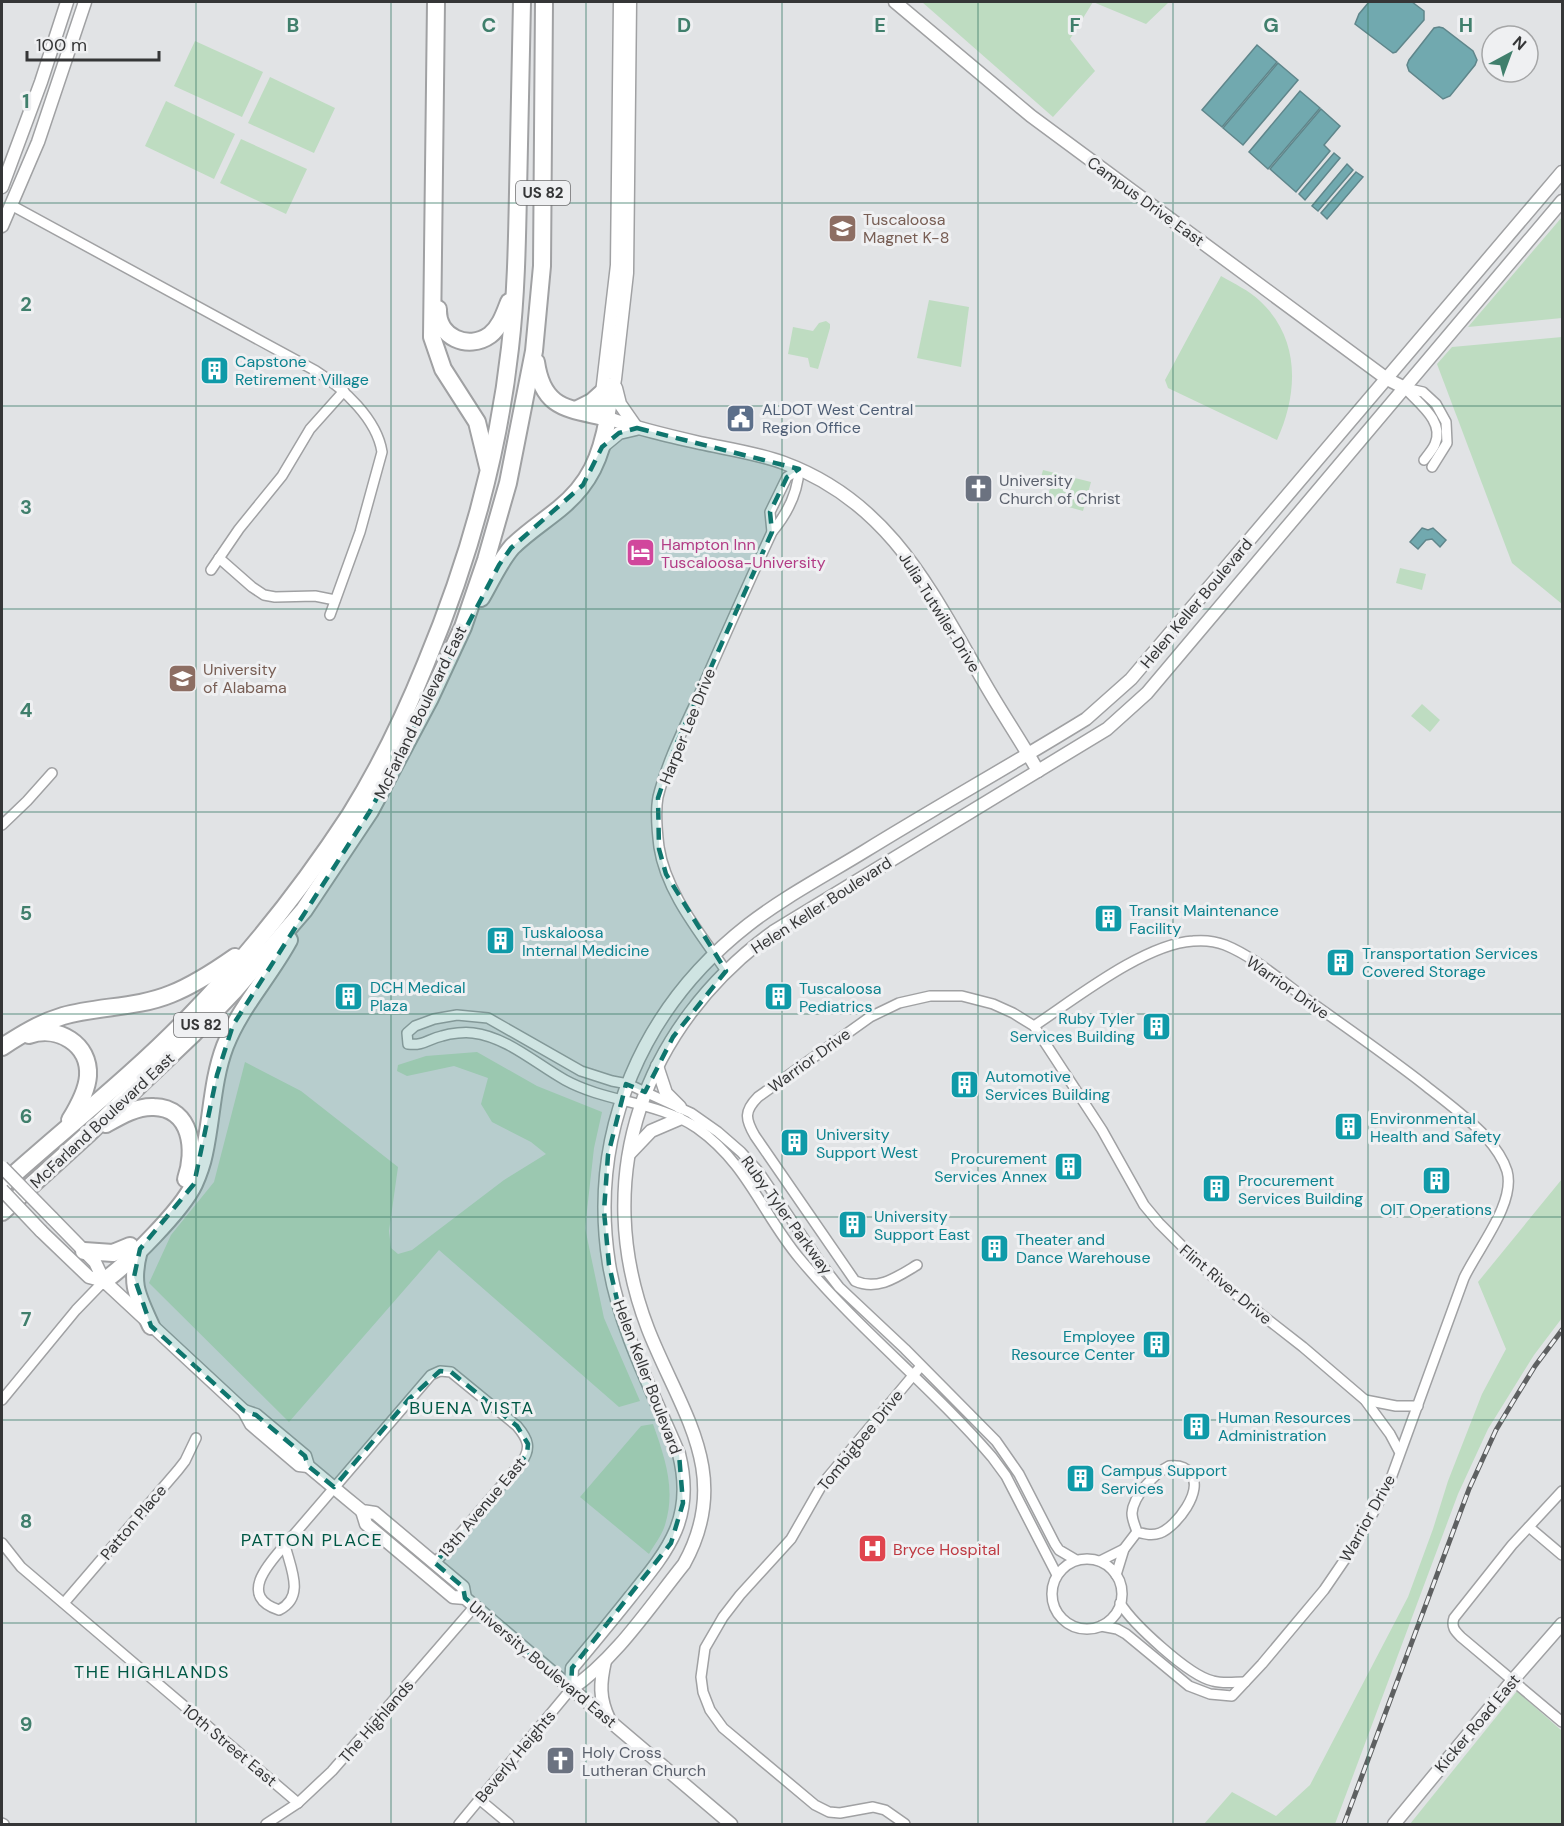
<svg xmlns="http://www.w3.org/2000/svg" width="1564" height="1826" viewBox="0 0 1564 1826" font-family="'DM Sans',sans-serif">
  <rect width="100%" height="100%" fill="#e1e3e5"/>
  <!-- green -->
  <g fill="#bedcc1">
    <path d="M922 2H1169L1146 24 1093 2 1070 39 1095 71 1053 117Z"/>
    <path d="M195 41 263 72 242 117 174 86Z"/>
    <path d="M270 77 335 108 314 153 248 123Z"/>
    <path d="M166 101 235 134 214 179 145 146Z"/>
    <path d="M241 139 307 169 286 214 220 183Z"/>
    <path d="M1562 217V318L1468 327Z"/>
    <path d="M1221 276C1235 284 1248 290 1260 301 1301 339 1298 394 1277 440L1168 388 1165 380Z"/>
    <path d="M929 300 969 307 961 367 917 358Z"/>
    <path d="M826 321 830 324V328L818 369 810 367 808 358 788 354 793 327 813 331 819 323Z"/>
    <path d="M1562 337V604L1512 563 1437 364 1452 347Z"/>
    <path d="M1043 470 1091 482 1083 511 1047 501 1050 488 1039 485Z"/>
    <path d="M1400 568 1426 574 1422 590 1396 583Z"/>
    <path d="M1422 704 1440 720 1430 732 1411 716Z"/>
    <path d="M477 1052 537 1086 602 1112 594 1148 585 1228 604 1318 640 1401 619 1407 439 1250 289 1422 149 1283 171 1235 214 1182 245 1062 301 1091 398 1167 389 1231 391 1248 398 1254 412 1250 504 1180 546 1154 531 1142 492 1122 481 1104 488 1078 454 1066 407 1076 397 1071 398 1065 426 1056Z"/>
    <path d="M1562 1179V1318L1534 1355 1488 1429 1458 1494 1335 1824H1204L1232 1792 1276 1816 1310 1785 1408 1597 1433 1529 1448 1481 1482 1394 1506 1349 1478 1282Z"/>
    <path d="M653 1424C665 1458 676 1489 665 1525 662 1535 654 1545 649 1554L580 1497 641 1426Z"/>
    <path d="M1517 1691 1562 1731V1824H1410Z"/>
  </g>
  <!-- water -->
  <g fill="#71a9af" stroke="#5f868b" stroke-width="1.5">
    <path d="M1369 2H1412L1424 11V20L1396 52 1393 53 1355 24 1359 14Z"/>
    <path d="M1439 27 1443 28 1473 51 1477 60 1475 65 1450 96 1443 99 1409 71 1407 65 1409 60 1434 28Z"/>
    <path d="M1257 45 1277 62 1222 127 1202 110Z"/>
    <path d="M1278 63 1298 80 1243 145 1223 128Z"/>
    <path d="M1300 91 1320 108 1268 169 1249 152Z"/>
    <path d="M1321 109 1340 126 1324 145 1330 151 1296 192 1270 169Z"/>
    <path d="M1334 153 1340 158 1305 200 1299 194Z"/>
    <path d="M1347 164 1353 170 1318 211 1312 206Z"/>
    <path d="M1356 172 1363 177 1327 219 1321 213Z"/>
    <path d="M1422 528 1428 530 1433 528 1446 540 1440 547 1432 539 1426 540 1418 549 1410 542Z"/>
  </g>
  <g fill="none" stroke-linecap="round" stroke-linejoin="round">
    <defs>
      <g id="street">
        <path d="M11 205 316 371C343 388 377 419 382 452L360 532 330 615"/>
        <path d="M1405 388 1423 392 1436 404 1446 422 1447 443 1432 467"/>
        <path d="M1405 388C1418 403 1445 421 1435 444 1433 449 1428 455 1424 460"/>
        <path d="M772 532 770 512 787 477 799 469"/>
        <path d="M219 558 252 587 264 595 275 597 315 596 335 600"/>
        <path d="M211 570 239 529 282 476 310 429 344 391"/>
        <path d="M2 825 27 801 52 773"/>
        <path d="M726 971C701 934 666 893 659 847 657 831 655 813 658 797 667 761 684 728 699 695 723 640 747 586 772 532 787 514 798 492 799 469"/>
        <path d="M1034 1026C1075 999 1144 944 1193 941 1204 940 1215 941 1225 945 1255 957 1285 984 1312 1003 1350 1030 1389 1057 1426 1086 1446 1102 1468 1118 1485 1136 1494 1146 1503 1158 1507 1171 1516 1203 1478 1248 1464 1278L1390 1481 1373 1513 1352 1549 1324 1590 1262 1664 1232 1696 1210 1694 1189 1686 1126 1634 1117 1629 1101 1626"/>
        <path d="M917 1265C897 1277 878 1291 855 1281L755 1136C745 1119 744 1111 758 1097L870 1017 899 1003 930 996H962L993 1004 1013 1013 1034 1026 1102 1130 1144 1205 1159 1223 1212 1276 1303 1347 1365 1400 1390 1434 1399 1451"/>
        <path d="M2 1400 76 1310 104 1281"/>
        <path d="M1365 1400 1396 1406H1418"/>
        <path d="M1169 1466C1178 1465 1185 1466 1190 1473 1205 1490 1176 1527 1160 1533 1152 1536 1145 1534 1137 1532 1135 1525 1132 1520 1132 1513 1133 1496 1155 1473 1169 1466Z"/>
        <path d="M1562 1491 1512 1545 1454 1618C1451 1627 1455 1631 1461 1637L1562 1722"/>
        <path d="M1529 1527 1562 1555"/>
        <path d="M2 1543 21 1567 298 1803"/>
        <path d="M285 1545 431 1375 440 1371 451 1372 517 1426C528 1439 532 1448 521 1463L435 1563"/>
        <path d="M285 1545C290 1567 306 1597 279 1610 238 1597 268 1564 285 1545Z"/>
        <circle cx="1087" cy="1594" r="35"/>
        <path d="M1100 1561 1124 1549"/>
        <path d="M1057 1575 1006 1476 992 1457C932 1387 859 1330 800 1259 762 1214 748 1164 697 1128 657 1101 607 1103 565 1080 536 1064 507 1037 473 1033 465 1032 451 1033 442 1036 428 1039 424 1046 408 1044L407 1033 415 1026 434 1019 457 1015 488 1018 581 1071 612 1081 628 1084 645 1092 691 1113 718 1132 741 1152 759 1172 822 1265 839 1287 905 1349 996 1441 1019 1474 1055 1544 1059 1550 1076 1560"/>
        <path d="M1116 1575 1124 1549 1137 1532"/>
        <path d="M64 1603 178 1470 185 1461 196 1438"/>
        <path d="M1120 1603C1133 1624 1189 1676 1213 1681 1223 1684 1235 1682 1245 1682"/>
        <path d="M479 1799 509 1824"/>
        <path d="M2 1823 4 1824"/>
        <path d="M266 1824 298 1803 332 1771 475 1606"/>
        <path d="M459 1824 571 1689"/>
        <path d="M905 1824 885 1810 873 1807 840 1813 829 1812 815 1805 723 1728 710 1710 703 1692 701 1677 705 1648 723 1617 740 1595 791 1539 823 1483 921 1366"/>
      </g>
      <g id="secondary">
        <path d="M895 2 1031 116 1387 379 1405 388"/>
        <path d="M2 187 41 82 67 2"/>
        <path d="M2 226 38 142 85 2"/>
        <path d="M616 388 620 404 636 427"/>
        <path d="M608 418C638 429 669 436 700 443 728 449 757 453 784 463 890 502 931 591 984 682 1001 712 1021 741 1038 771"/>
        <path d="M608 418 602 412V393L617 265 620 2"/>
        <path d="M608 418 615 379 627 273 630 2"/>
        <path d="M602 447 619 433 636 429"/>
        <path d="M657 1066 666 1093 680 1107"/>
        <path d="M630 1153 651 1131 679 1119"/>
        <path d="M52 1218 95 1262 104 1281 244 1411 251 1424 299 1465 308 1466"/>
        <path d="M41 1231 89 1277 104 1281"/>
        <path d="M244 1411 256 1415 305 1456 308 1466 345 1497 362 1511 375 1513 463 1587 465 1598"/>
        <path d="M362 1511 366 1524 453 1597 465 1598 731 1824"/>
        <path d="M605 1661C600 1683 599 1698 609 1719"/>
        <path d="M571 1689 572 1668C592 1644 612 1620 631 1596 669 1549 695 1518 679 1454 653 1392 620 1331 609 1264 588 1131 643 1007 748 925 784 897 826 875 865 851 938 806 1013 764 1086 719L1131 679 1562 172"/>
        <path d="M571 1689C615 1660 651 1605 684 1564 734 1474 680 1411 648 1329 589 1176 644 1026 773 932L1107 729 1147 693 1562 201"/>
        <path d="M1394 1824 1513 1680 1562 1624"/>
      </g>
      <g id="highway">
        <path d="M436 2 432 337 443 369 477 422 488 467"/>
        <path d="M438 309C437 337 468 351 490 335 500 327 504 315 509 302"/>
        <path d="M576 410 592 402 602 393"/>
        <path d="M481 598C491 581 499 562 512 547 526 533 543 522 559 509 590 484 601 457 608 418 568 408 543 410 536 362"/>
        <path d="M29 1035C58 1025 90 1044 88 1076 87 1091 78 1107 70 1120"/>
        <path d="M2 1047C22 1034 40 1023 63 1016 98 1006 137 1008 171 994 194 985 215 971 235 957"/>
        <path d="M106 1124C120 1116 137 1106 154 1107 192 1108 196 1151 186 1179"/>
        <path d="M2 1185C64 1129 131 1077 189 1017 249 955 303 887 350 815 380 767 405 715 426 663 468 562 498 457 510 348 516 297 517 244 518 192 519 129 521 65 522 2"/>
        <path d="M2 1212 89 1133 192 1035 234 991 304 910 370 811 430 698 463 627 486 560 508 483 534 351 542 266 544 2"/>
        <path d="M139 1250C130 1285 137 1295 151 1326"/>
        <path d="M84 1251 113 1253 130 1246"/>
        <path d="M104 1281C128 1264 182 1210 194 1184 198 1175 202 1164 204 1154 212 1118 212 1080 225 1046 240 1007 269 977 289 940"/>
      </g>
    </defs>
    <!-- street casing -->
    <use href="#street" stroke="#a0a1a3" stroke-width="12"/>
    <!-- secondary casing -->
    <use href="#secondary" stroke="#a0a1a3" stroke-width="15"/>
    <!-- highway casing -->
    <use href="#highway" stroke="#a0a1a3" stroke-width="20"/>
    <!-- street -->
    <use href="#street" stroke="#fff" stroke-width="9"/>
    <!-- secondary -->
    <use href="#secondary" stroke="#fff" stroke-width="12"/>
    <!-- highway -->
    <use href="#highway" stroke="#fff" stroke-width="16"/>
    <defs>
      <path id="rail" d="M1344 1824 1469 1489 1496 1430 1514 1400 1535 1366 1562 1330"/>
    </defs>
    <!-- rail casing -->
    <use href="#rail" stroke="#5e6061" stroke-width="5"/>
    <!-- rail -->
    <use href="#rail" stroke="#eff0f2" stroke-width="3" stroke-dasharray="9" stroke-linecap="butt"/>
    <defs>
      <g id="secondary-bridge">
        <path d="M2 1167 52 1218"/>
        <path d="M2 1190 41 1231"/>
      </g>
    </defs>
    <!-- secondary-bridge casing -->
    <use href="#secondary-bridge" stroke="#a0a1a3" stroke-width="15" stroke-linecap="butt"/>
    <!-- secondary-bridge -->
    <use href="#secondary-bridge" stroke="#fff" stroke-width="12"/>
  </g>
  <!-- marked area -->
  <path fill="#0f766e" fill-opacity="0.2" stroke="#0f766e" stroke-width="4.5" stroke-dasharray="12 8" stroke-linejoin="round" d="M637 428 799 469 787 477 770 512 772 532 675 747 658 798 659 849 666 874 726 971 673 1037 645 1092 626 1084 608 1155 604 1211 609 1265 621 1317 679 1454 683 1503 671 1543 572 1668 571 1689 465 1598 463 1587 435 1563 527 1454 528 1444 517 1426 451 1372 440 1371 409 1399 334 1487 308 1466 305 1456 256 1415 244 1411 151 1326 134 1277 140 1249 194 1184 217 1075 233 1025 370 811 499 565 511 548 583 485 602 447 619 433Z"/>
  <!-- grid -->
  <path fill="none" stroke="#407f6c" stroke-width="1.5" stroke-opacity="0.55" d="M196 2V1824M391 2V1824M586 2V1824M782 2V1824M978 2V1824M1173 2V1824M1368 2V1824M2 203H1562M2 406H1562M2 609H1562M2 812H1562M2 1014H1562M2 1217H1562M2 1420H1562M2 1623H1562"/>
  <!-- icons -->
  <defs>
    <symbol id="school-square" viewBox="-11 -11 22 22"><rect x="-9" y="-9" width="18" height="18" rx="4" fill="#8d6e63" stroke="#eff0f2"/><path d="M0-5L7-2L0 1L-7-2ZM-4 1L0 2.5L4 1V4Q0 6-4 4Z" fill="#fff"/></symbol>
    <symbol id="building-square" viewBox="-11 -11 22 22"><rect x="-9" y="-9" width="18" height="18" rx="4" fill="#0f9aa8" stroke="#eff0f2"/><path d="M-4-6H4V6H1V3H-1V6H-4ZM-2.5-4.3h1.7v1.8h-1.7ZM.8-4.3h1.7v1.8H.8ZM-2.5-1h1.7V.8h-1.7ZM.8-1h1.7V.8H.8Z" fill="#fff"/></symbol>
    <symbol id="civic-square" viewBox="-11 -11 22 22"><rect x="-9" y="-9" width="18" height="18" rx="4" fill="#5c6f8a" stroke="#eff0f2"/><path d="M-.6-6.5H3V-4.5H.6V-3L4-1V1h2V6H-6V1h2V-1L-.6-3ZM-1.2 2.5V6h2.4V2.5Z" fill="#fff"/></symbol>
    <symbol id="church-square" viewBox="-11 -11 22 22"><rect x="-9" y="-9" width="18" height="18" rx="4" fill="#6b7280" stroke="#eff0f2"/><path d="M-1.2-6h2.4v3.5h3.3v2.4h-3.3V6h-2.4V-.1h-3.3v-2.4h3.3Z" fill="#fff"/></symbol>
    <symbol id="hotel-square" viewBox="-11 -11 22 22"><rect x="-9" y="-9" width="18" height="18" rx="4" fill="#d1479c" stroke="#eff0f2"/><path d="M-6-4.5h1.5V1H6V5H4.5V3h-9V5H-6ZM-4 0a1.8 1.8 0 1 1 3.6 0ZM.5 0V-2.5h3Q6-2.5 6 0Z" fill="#fff"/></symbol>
    <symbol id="university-square" viewBox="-11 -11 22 22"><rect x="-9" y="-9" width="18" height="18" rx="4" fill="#8d6e63" stroke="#eff0f2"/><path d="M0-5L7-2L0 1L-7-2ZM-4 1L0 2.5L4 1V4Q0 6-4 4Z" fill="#fff"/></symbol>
    <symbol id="hospital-square" viewBox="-11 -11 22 22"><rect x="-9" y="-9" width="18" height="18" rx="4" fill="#e0444e" stroke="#eff0f2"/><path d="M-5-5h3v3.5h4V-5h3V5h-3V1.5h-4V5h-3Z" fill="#fff"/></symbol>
  </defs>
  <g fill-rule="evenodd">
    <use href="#school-square" x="826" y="212" width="33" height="33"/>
    <use href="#building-square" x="198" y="354" width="33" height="33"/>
    <use href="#civic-square" x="724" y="402" width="33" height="33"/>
    <use href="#church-square" x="962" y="472" width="33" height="33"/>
    <use href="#hotel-square" x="624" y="536" width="33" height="33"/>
    <use href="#university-square" x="166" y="662" width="33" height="33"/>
    <use href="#building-square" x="1092" y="902" width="33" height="33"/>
    <use href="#building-square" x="484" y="924" width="33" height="33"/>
    <use href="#building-square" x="1324" y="946" width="33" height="33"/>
    <use href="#building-square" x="332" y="980" width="33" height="33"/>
    <use href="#building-square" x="762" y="980" width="33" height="33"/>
    <use href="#building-square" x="1140" y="1010" width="33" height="33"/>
    <use href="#building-square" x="948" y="1068" width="33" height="33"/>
    <use href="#building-square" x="1332" y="1110" width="33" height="33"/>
    <use href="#building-square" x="778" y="1126" width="33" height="33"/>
    <use href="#building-square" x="1052" y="1150" width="33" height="33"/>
    <use href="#building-square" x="1420" y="1164" width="33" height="33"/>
    <use href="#building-square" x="1200" y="1172" width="33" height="33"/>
    <use href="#building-square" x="836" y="1208" width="33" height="33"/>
    <use href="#building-square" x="978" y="1232" width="33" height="33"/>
    <use href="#building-square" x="1140" y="1328" width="33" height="33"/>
    <use href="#building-square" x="1180" y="1410" width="33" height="33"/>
    <use href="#building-square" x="1064" y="1462" width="33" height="33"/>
    <use href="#hospital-square" x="856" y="1532" width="33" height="33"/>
    <use href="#church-square" x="544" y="1744" width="33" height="33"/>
  </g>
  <g text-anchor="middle" stroke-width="6" stroke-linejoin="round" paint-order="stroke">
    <!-- shield labels -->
    <g fill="#eff0f2" stroke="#6d6e6f" stroke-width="1.5">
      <rect x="516" y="181" width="54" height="24" rx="4.5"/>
      <rect x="174" y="1013" width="54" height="24" rx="4.5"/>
    </g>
    <g font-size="15" font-weight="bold" fill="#353637">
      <text x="543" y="198">US 82</text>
      <text x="201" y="1030">US 82</text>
    </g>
    <!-- street labels -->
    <g font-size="16" fill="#353637" stroke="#eff0f2">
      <text transform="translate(1146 201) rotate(36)" y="6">Campus Drive East</text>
      <text transform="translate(1196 603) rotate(-50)" y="6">Helen Keller Boulevard</text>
      <text transform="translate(940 612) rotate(58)" y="6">Julia Tutwiler Drive</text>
      <text transform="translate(420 712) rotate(-64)" y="6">McFarland Boulevard East</text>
      <text transform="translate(687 726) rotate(-68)" y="6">Harper Lee Drive</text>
      <text transform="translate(821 905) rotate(-33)" y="6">Helen Keller Boulevard</text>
      <text transform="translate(1288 987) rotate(35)" y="6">Warrior Drive</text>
      <text transform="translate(809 1060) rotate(-36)" y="6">Warrior Drive</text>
      <text transform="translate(102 1120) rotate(-43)" y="6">McFarland Boulevard East</text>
      <text transform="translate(787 1215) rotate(54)" y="6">Ruby Tyler Parkway</text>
      <text transform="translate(1226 1284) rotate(40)" y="6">Flint River Drive</text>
      <text transform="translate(648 1377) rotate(69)" y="6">Helen Keller Boulevard</text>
      <text transform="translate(860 1440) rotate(-51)" y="6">Tombigbee Drive</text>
      <text transform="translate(482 1507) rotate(-50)" y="6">13th Avenue East</text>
      <text transform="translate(1367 1518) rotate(-61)" y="6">Warrior Drive</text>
      <text transform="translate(133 1522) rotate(-50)" y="6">Patton Place</text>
      <text transform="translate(543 1664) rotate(40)" y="6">University Boulevard East</text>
      <text transform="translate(376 1721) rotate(-49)" y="6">The Highlands</text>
      <text transform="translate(1477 1723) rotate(-50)" y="6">Kicker Road East</text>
      <text transform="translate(230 1745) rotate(40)" y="6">10th Street East</text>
      <text transform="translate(515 1756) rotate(-50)" y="6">Beverly Heights</text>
    </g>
    <!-- education labels -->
    <g font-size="16" fill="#785e54" stroke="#eff0f2" text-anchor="start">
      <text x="863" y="225">Tuscaloosa<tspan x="863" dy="18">Magnet K-8</tspan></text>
      <text x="203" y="675">University<tspan x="203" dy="18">of Alabama</tspan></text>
    </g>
    <!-- culture labels -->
    <g font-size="16" fill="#0d838f" stroke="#eff0f2" text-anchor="start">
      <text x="235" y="367">Capstone<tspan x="235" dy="18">Retirement Village</tspan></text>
      <text x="1129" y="916">Transit Maintenance<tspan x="1129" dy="18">Facility</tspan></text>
      <text x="522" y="938">Tuskaloosa<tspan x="522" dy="18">Internal Medicine</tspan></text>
      <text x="1362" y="959">Transportation Services<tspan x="1362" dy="18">Covered Storage</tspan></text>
      <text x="370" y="993">DCH Medical<tspan x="370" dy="18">Plaza</tspan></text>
      <text x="799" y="994">Tuscaloosa<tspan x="799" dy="18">Pediatrics</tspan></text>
      <text x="1135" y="1024" text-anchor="end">Ruby Tyler<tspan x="1135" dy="18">Services Building</tspan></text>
      <text x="985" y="1082">Automotive<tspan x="985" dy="18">Services Building</tspan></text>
      <text x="1370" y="1124">Environmental<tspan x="1370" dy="18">Health and Safety</tspan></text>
      <text x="816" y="1140">University<tspan x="816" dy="18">Support West</tspan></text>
      <text x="1047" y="1164" text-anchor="end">Procurement<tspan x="1047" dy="18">Services Annex</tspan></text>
      <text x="1238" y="1186">Procurement<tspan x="1238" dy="18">Services Building</tspan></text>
      <text x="1436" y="1215" text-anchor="middle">OIT Operations</text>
      <text x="874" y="1222">University<tspan x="874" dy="18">Support East</tspan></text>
      <text x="1016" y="1245">Theater and<tspan x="1016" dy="18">Dance Warehouse</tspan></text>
      <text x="1135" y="1342" text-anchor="end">Employee<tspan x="1135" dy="18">Resource Center</tspan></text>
      <text x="1218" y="1423">Human Resources<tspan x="1218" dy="18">Administration</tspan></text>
      <text x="1101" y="1476">Campus Support<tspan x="1101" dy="18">Services</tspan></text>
    </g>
    <!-- service labels -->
    <g font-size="16" fill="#4e5e75" stroke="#eff0f2" text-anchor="start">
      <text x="762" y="415">ALDOT West Central<tspan x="762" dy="18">Region Office</tspan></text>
    </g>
    <!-- worship labels -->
    <g font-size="16" fill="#5b616d" stroke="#eff0f2" text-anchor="start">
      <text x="999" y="486">University<tspan x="999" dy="18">Church of Christ</tspan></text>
      <text x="582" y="1758">Holy Cross<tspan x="582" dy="18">Lutheran Church</tspan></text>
    </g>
    <!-- hotel labels -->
    <g font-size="16" fill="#b23c85" stroke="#eff0f2" text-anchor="start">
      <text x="661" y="550">Hampton Inn<tspan x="661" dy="18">Tuscaloosa-University</tspan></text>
    </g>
    <!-- health labels -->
    <g font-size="16" fill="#be3a42" stroke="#eff0f2" text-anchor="start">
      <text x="893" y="1555">Bryce Hospital</text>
    </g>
    <!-- neighbourhood labels -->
    <g font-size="18" letter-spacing="1.5" fill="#005845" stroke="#eff0f2">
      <text x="472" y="1414">BUENA VISTA</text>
      <text x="312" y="1546">PATTON PLACE</text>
      <text x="152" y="1678">THE HIGHLANDS</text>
    </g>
  </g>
  <g font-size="20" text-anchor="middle" font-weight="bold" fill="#407f6c" stroke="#eff0f2" stroke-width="6" stroke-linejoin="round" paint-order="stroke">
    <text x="293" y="32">B</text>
    <text x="489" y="32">C</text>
    <text x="684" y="32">D</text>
    <text x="880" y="32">E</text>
    <text x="1075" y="32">F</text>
    <text x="1271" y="32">G</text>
    <text x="1466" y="32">H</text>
    <text x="26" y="108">1</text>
    <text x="26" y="311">2</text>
    <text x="26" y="514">3</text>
    <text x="26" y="717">4</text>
    <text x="26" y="920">5</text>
    <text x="26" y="1123">6</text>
    <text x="26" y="1326">7</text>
    <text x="26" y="1528">8</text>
    <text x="26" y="1731">9</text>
  </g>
  <!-- border -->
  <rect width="1564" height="1826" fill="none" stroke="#353637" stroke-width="6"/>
  <!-- north arrow -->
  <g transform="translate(1510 54) rotate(41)"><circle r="28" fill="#eff0f2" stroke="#a5a6a7" stroke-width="1.5"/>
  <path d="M0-4.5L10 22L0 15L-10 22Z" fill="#407f6c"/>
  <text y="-9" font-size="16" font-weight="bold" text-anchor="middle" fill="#353637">N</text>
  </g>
  <!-- scale -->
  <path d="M27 51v9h132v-9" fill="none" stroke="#353637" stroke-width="3"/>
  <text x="36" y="51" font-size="18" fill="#353637" stroke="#eff0f2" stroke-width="4.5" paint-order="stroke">100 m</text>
</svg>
